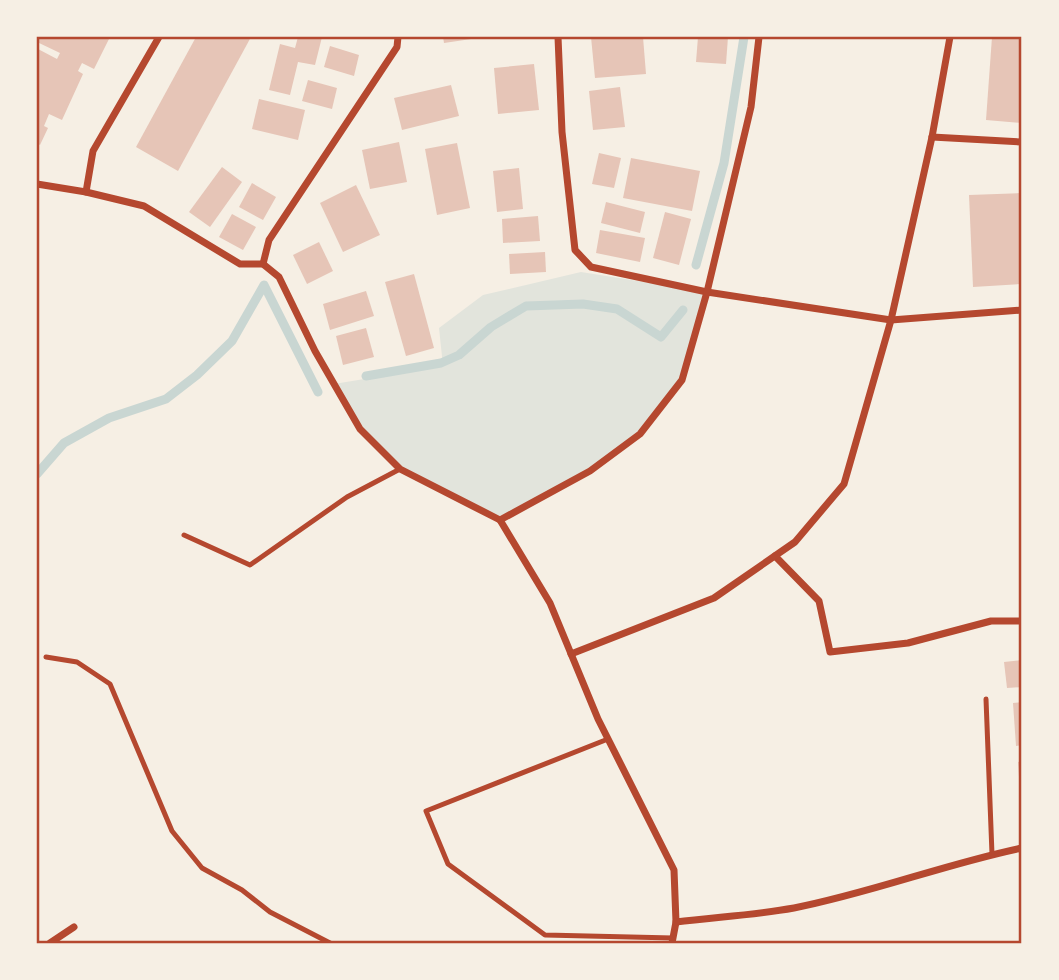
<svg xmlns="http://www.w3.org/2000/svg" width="1059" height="980" viewBox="0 0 1059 980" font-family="Barlow,sans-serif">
  <rect width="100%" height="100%" fill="#f6efe4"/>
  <!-- green -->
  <path fill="#e2e4dc" d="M581 272 707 292 682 380 640 434 590 471 500 520 400 469 360 429 334 384 443 366 439 328 483 295Z"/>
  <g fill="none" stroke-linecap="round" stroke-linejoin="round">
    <!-- stream -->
    <g stroke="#c9d6d2" stroke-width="9">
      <path d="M696 265 724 163 744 37"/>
      <path d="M366 376 441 363 459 355 491 327 526 306 583 304 617 309 661 337 683 310"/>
      <path d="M37 474 64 443 109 418 166 399 197 375 232 341 264 285 318 392"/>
    </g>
  </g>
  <!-- building -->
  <g fill="#e6c5b7">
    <path d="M40 37H110L94 69 82 63 78 71 83 74 62 120 49 114 44 126 48 128 40 145 37 143V52L38 49 57 59 60 53 37 42Z"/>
    <path d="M196 37H251L178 171 136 147Z"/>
    <path d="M298 37H322L315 65 298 62 290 95 269 90 280 44 295 48Z"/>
    <path d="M443 37H478V38L444 43Z"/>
    <path d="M591 37H643L646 74 595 78Z"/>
    <path d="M698 37H728L726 64 696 62Z"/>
    <path d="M992 37H1022V123L986 120Z"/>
    <path d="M330 46 359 55 354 76 324 67Z"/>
    <path d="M534 64 539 110 498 114 494 68Z"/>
    <path d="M308 80 337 88 332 109 302 101Z"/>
    <path d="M451 85 459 116 402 130 394 98Z"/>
    <path d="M620 87 625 127 593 130 589 91Z"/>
    <path d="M259 99 305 110 298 140 252 129Z"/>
    <path d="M399 142 407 182 370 189 362 150Z"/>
    <path d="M457 143 470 208 437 215 425 149Z"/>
    <path d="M599 153 621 158 614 188 592 184Z"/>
    <path d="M631 158 700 171 692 211 623 198Z"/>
    <path d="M222 167 242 182 210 227 189 212Z"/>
    <path d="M519 168 523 209 497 212 493 171Z"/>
    <path d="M252 183 276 197 263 220 239 207Z"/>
    <path d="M356 185 380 235 343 252 320 203Z"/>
    <path d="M1022 193V284L973 287 969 195Z"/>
    <path d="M606 202 645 212 640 233 601 223Z"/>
    <path d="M665 212 691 219 679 265 653 258Z"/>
    <path d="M232 214 256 227 243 250 219 237Z"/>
    <path d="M538 216 540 241 503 243 502 219Z"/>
    <path d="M600 230 645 238 640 262 596 253Z"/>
    <path d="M319 242 333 271 307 284 293 255Z"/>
    <path d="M545 252 546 272 510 274 509 254Z"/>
    <path d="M414 274 434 348 406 356 385 282Z"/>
    <path d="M366 291 374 316 330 330 323 304Z"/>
    <path d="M366 328 374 357 343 365 336 336Z"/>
    <path d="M1022 660V687L1007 688 1004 662Z"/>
    <path d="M1022 702V745L1016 746 1013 703Z"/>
    <path d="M1022 761V791H1020L1018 762Z"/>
  </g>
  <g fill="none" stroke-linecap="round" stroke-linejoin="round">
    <!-- service -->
    <g stroke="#b5482f" stroke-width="5">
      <path d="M184 535 250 565 347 497 400 469"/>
      <path d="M46 657 77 662 110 684 172 831 202 868 242 890 270 912 330 943"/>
      <path d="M986 699 992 854"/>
      <path d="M608 739 426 811 448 864 545 935 673 938"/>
    </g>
    <!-- minor -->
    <g stroke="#b5482f" stroke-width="7">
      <path d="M558 37 562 132 575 250 591 267 707 292 891 320 1022 310"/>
      <path d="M932 137 1022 142"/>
      <path d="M37 184 86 192 144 206 240 264H263L279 277 315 351 360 429 400 469 500 520 550 603 598 719 674 870 676 922 672 943"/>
      <path d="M86 192 93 151 159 37"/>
      <path d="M263 264 269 240 397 47 398 37"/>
      <path d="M500 520 590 471 640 434 682 380 707 292 751 107 759 37"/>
      <path d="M775 556 819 601 830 652 908 643 991 621H1022"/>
      <path d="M571 654 714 598 795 542 844 484 891 320 932 137 950 37"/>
      <path d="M676 922C715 917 755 915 794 908 871 893 945 864 1022 848"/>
      <path d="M50 943 74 927"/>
    </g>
  </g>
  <!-- border -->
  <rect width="1059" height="980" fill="none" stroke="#f6efe4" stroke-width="77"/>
  <rect x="38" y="38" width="982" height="904" fill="none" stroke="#b5482f" stroke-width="2.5"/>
</svg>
